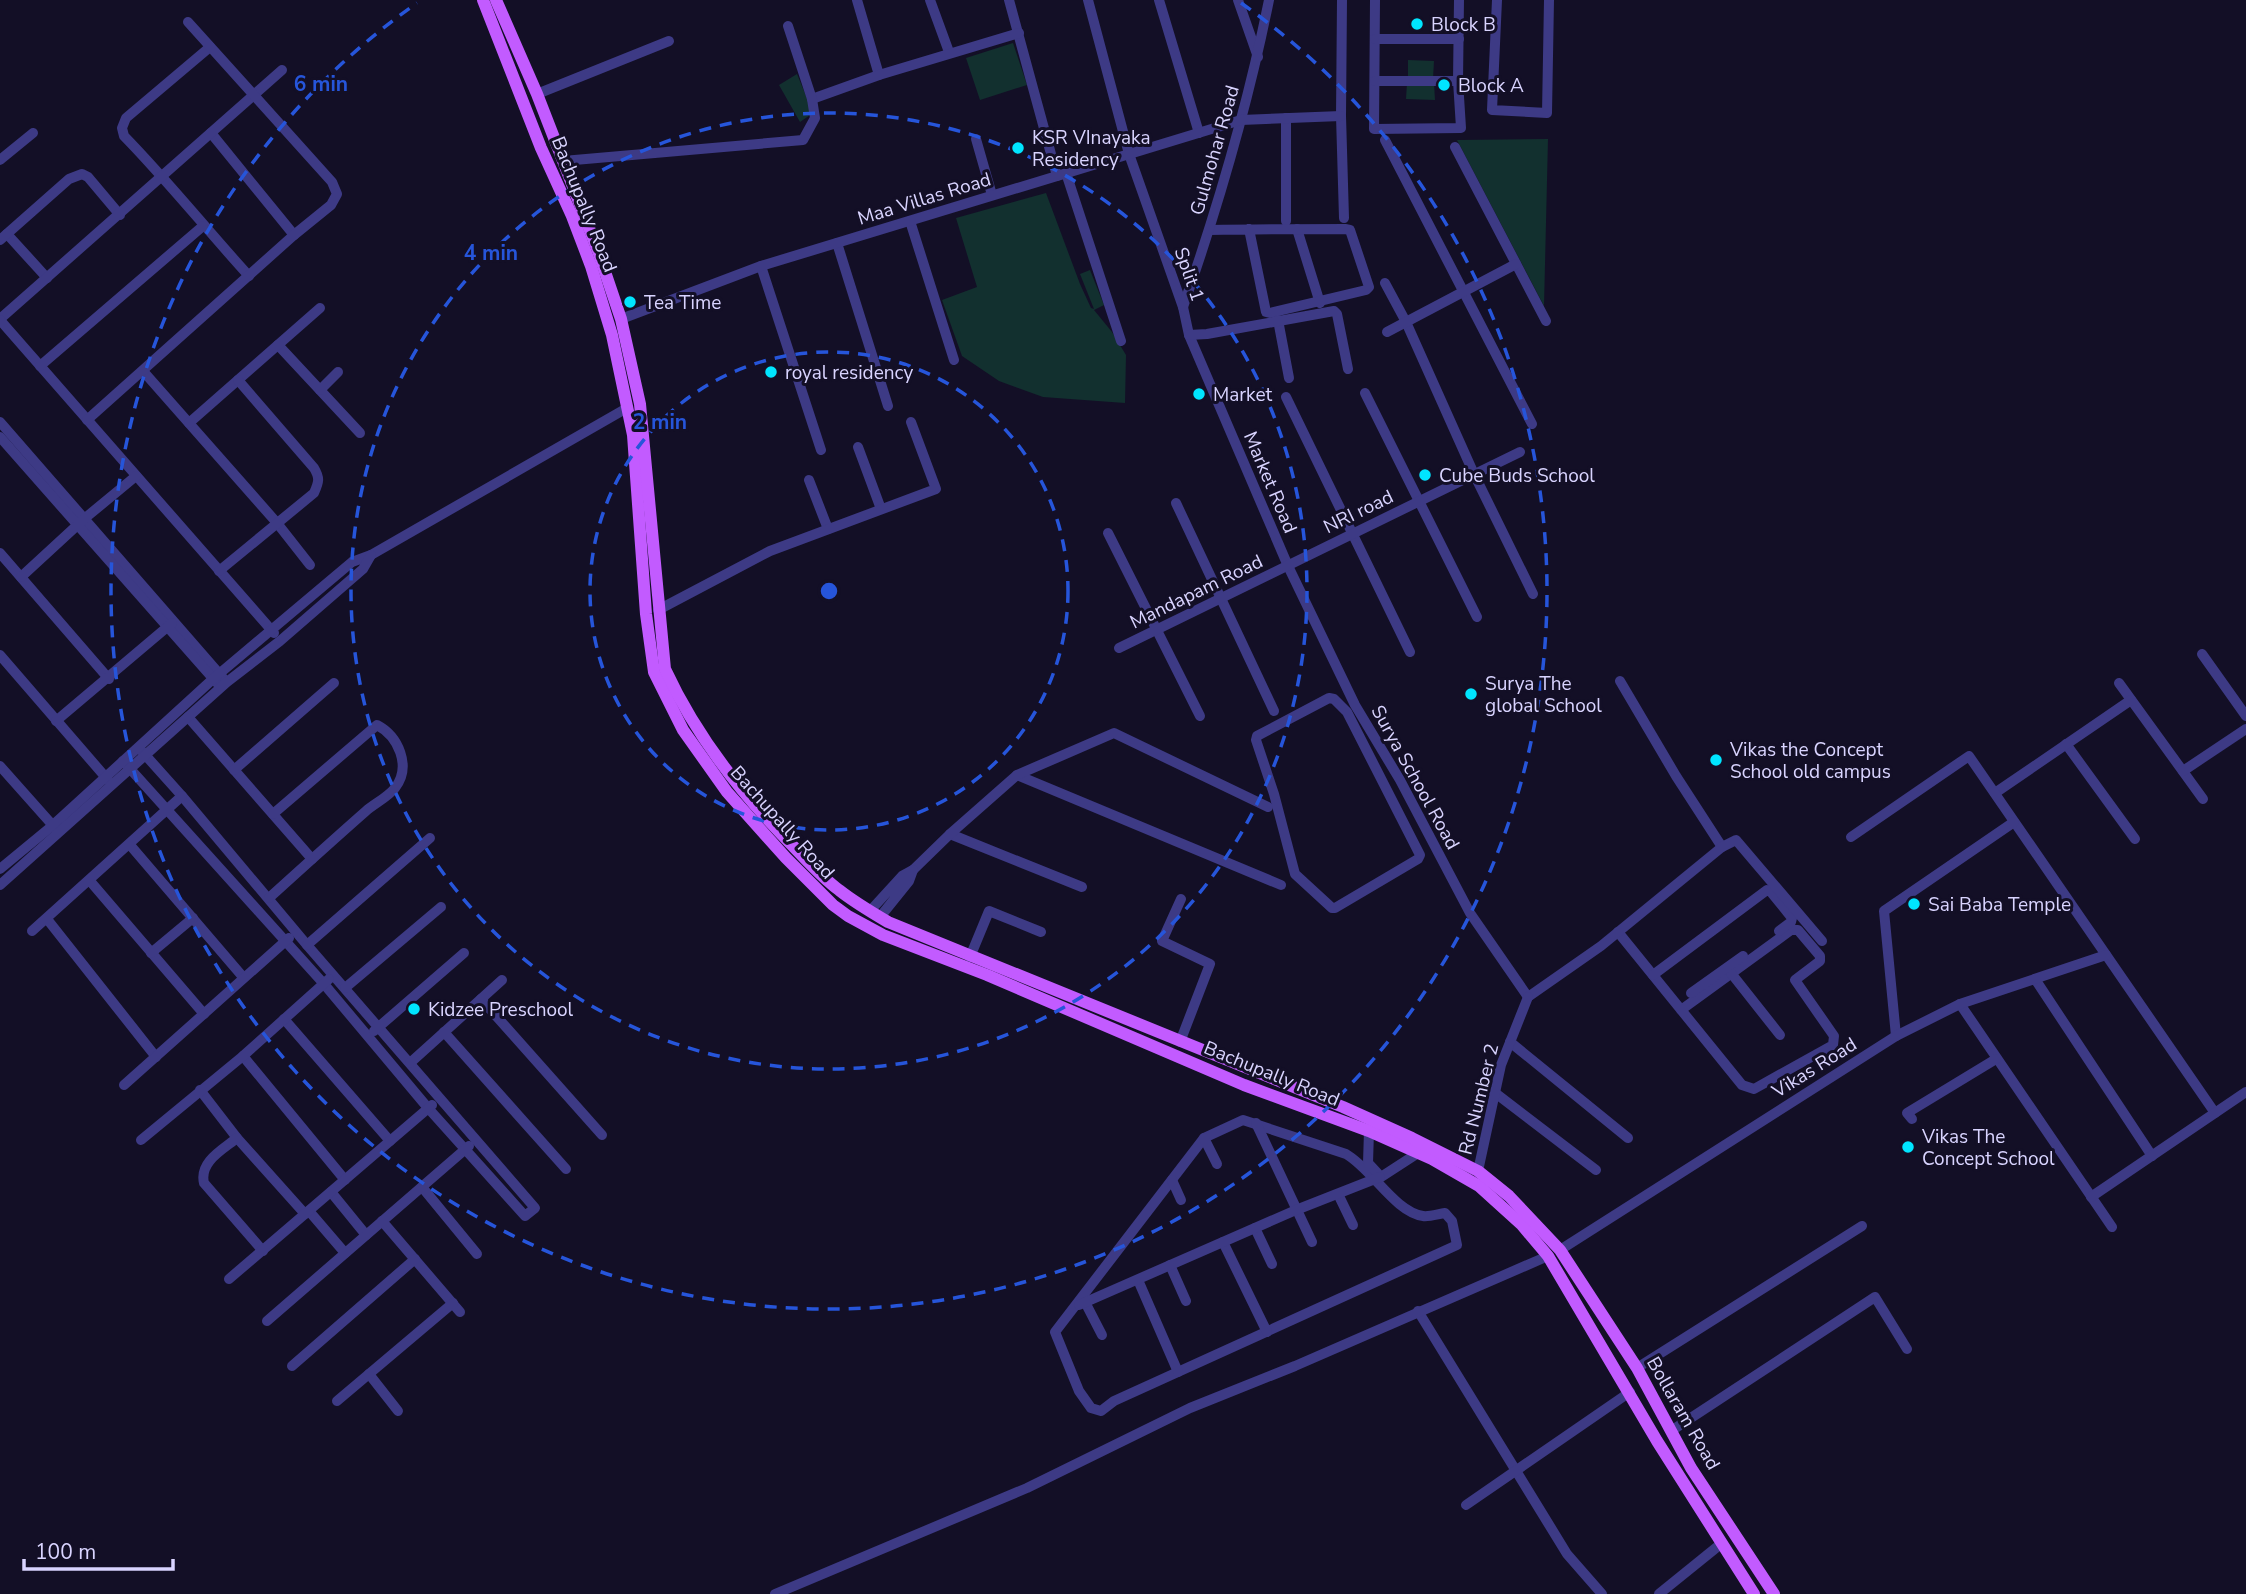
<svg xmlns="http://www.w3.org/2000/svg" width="2246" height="1594" viewBox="0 0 2246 1594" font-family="'Nunito Sans',sans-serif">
  <rect width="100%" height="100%" fill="#130f26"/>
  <!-- green -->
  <g fill="#12302f">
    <path d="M1013 43 1027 85 980 100 966 58Z"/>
    <path d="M1408 60 1434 61 1433 79 1408 80Z"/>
    <path d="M797 74 813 113 800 122 779 85Z"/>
    <path d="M1407 83H1434L1435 100 1406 99Z"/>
    <path d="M1548 139 1544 306 1457 140Z"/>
    <path d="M1046 193 1080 284 1091 308 1094 309 1080 274 1090 270 1104 305 1094 310 1112 332 1126 355 1125 403 1043 397 999 381 962 356 942 300 977 287 956 218Z"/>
  </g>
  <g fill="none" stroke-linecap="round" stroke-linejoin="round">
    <!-- minor -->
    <g stroke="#3d3a85" stroke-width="10">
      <path d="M857 0 879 75"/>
      <path d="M930 0 949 52"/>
      <path d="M1009 0 1057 176"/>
      <path d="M1088 0 1129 154 1183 307 1189 335 1288 566 1355 705 1400 780 1470 913 1528 997"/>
      <path d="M1159 0 1199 133"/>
      <path d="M1238 0 1258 57"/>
      <path d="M1342 0 1341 116 1344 218"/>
      <path d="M1375 0 1374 129 1461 128 1458 81 1459 0"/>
      <path d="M1497 0 1492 110 1547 113 1549 0"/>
      <path d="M1375 39H1459"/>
      <path d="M210 47 126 118 122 128 124 136C168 181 207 230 249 276"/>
      <path d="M1375 81H1458"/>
      <path d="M537 94 669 41"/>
      <path d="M812 99 879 75 1019 33"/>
      <path d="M211 133 294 235"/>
      <path d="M976 139 992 195"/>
      <path d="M1385 140 1532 424"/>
      <path d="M1455 147 1546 321"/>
      <path d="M0 160 33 133"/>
      <path d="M563 161 803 140 815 118 812 99 788 26"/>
      <path d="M1066 173 1121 341"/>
      <path d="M910 221 954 360"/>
      <path d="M1286 221V118"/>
      <path d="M1297 229 1320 303"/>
      <path d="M1210 230C1255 229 1300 229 1345 229L1350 230 1369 287 1366 290 1270 313 1266 312 1249 229"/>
      <path d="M7 234 47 278"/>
      <path d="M0 240 69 179 82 174 88 177 120 215"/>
      <path d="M837 243 888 406"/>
      <path d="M761 266 821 450"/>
      <path d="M1385 283 1406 322 1474 474 1533 594"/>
      <path d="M1183 307C1218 207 1248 104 1269 0"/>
      <path d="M0 319 282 70"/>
      <path d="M621 319 761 266 1241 120 1341 116"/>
      <path d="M0 320 274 633"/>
      <path d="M1278 320 1289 378"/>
      <path d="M1387 332 1516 264"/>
      <path d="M1189 335 1207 334 1334 311 1337 314 1348 369"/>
      <path d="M278 345 360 433"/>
      <path d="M40 366 203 226"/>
      <path d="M143 371 277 523 310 565"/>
      <path d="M320 390 338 372"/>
      <path d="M1365 393 1477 617"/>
      <path d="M1286 397 1410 652"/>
      <path d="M87 420 294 235 331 205 337 194 332 182 188 22"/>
      <path d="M0 422 223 678"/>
      <path d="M189 423 320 308"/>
      <path d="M0 437 217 683"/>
      <path d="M858 447 881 509"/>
      <path d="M809 480 828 529"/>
      <path d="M1176 503 1274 711"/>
      <path d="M1108 533 1200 716"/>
      <path d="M0 553 109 679"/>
      <path d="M219 571 314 493C319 482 320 478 314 468L238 380"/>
      <path d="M21 577 84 519 136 476"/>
      <path d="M658 610 770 551 936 489 911 422"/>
      <path d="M1119 648 1520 452"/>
      <path d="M2202 654 2246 716"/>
      <path d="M0 655 108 780"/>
      <path d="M1620 681 1676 776 1722 847"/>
      <path d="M2119 683 2203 799"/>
      <path d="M1329 698 1334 699 1347 712 1420 855 1418 859 1335 908H1332L1295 874 1274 794 1256 740 1257 736Z"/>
      <path d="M188 717 312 859"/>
      <path d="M56 721 172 623"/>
      <path d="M2066 744 2135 839"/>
      <path d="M123 761 324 984 428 1108 525 1216 535 1208 307 945 182 796 139 748"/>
      <path d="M0 766 56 829"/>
      <path d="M234 770 334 683"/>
      <path d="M2183 771 2246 729"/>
      <path d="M1017 775 1281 885"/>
      <path d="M1995 793 2131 700"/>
      <path d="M950 834 1082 887"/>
      <path d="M1851 837 1969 756 2215 1113"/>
      <path d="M130 845 243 977"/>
      <path d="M0 869 52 826 213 679 352 562 371 555 627 408"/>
      <path d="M913 870 950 834 1017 775 1114 733 1268 807"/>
      <path d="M90 881 204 1014"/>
      <path d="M0 885 227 682 280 641 363 569 371 555"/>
      <path d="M269 898C301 869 333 840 366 811 374 804 388 797 395 788 412 766 398 736 377 725L273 814"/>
      <path d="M870 911 902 876 913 870 909 881 880 917"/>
      <path d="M47 919 156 1057"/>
      <path d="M32 931 182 796"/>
      <path d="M1618 932 1742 1085 1754 1089 1833 1045 1834 1036 1795 980 1820 961V956L1798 930H1791L1681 1010"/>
      <path d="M307 945 430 838"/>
      <path d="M151 953 193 918"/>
      <path d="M970 957 989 911 1041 932"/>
      <path d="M1731 973 1780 1035"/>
      <path d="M1653 975 1767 890 1771 892 1792 918 1791 922 1779 931"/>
      <path d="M2035 979 2152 1156"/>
      <path d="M345 988 441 907"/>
      <path d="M1691 993 1743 956"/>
      <path d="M1528 997 1601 946 1722 847 1736 840 1822 941"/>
      <path d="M481 999 602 1135"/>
      <path d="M1960 1004 2112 1227"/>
      <path d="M284 1019 390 1141"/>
      <path d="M374 1031 464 953"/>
      <path d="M444 1032 566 1169"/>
      <path d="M1896 1036 1884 911 2014 822"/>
      <path d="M1180 1042 1210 964 1162 941 1181 899"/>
      <path d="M1510 1042 1628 1138"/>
      <path d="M243 1056 345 1180"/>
      <path d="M410 1063 502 980"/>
      <path d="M124 1085 289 938"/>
      <path d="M200 1090 237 1138 305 1214"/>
      <path d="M1494 1092 1596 1170"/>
      <path d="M1912 1119 1907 1113 1996 1059"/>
      <path d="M1243 1120 1346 1154C1372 1169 1395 1212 1423 1216 1429 1217 1438 1214 1445 1213L1452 1221 1457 1245 1114 1401 1101 1411 1091 1408 1079 1391 1055 1332 1204 1138Z"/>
      <path d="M1256 1123 1312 1242"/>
      <path d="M1369 1131 1368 1163 1381 1177 1418 1153"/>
      <path d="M237 1138C222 1150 199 1162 204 1183L263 1251"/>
      <path d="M1204 1138 1217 1164"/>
      <path d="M141 1140 243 1056 329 979"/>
      <path d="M1478 1171 1501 1065 1528 997"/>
      <path d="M1172 1180 1181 1200"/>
      <path d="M422 1187 477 1254"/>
      <path d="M331 1192 366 1235"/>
      <path d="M1338 1194 1353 1225"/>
      <path d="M2091 1197 2246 1092"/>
      <path d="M309 1211 345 1253"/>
      <path d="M382 1221 460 1312"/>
      <path d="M1255 1228 1272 1264"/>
      <path d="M1223 1242 1267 1332"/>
      <path d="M1560 1250 1896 1036 1960 1004 2106 955"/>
      <path d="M1170 1265 1186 1301"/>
      <path d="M229 1279 432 1105"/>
      <path d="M1138 1280 1178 1372"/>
      <path d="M1085 1302 1102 1335"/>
      <path d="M1079 1305 1296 1210 1380 1177"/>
      <path d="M1418 1311 1567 1554 1602 1594"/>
      <path d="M267 1321 469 1146"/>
      <path d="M292 1366 415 1259"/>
      <path d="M1637 1368 1862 1226"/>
      <path d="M369 1374 398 1411"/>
      <path d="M337 1401 453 1303"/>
      <path d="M1671 1431 1875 1297 1907 1349"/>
      <path d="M1466 1505 1630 1392"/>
      <path d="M775 1594 1027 1488 1190 1408 1295 1366 1548 1256"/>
      <path d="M1659 1594 1722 1543"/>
    </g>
    <!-- major -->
    <g stroke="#c25bff" stroke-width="12">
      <path d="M483 0 541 148 572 216 591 266 612 335 633 435 646 614 654 672 683 730 727 792 786 858 833 905 848 916 883 935 987 975 1244 1085 1369 1131 1432 1159 1479 1186 1521 1224 1548 1256 1657 1441 1754 1594"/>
      <path d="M496 0 537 94 598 251 621 319 640 404 665 669C695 734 738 790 789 842 805 858 820 876 839 890 854 902 871 912 888 922L1343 1107 1412 1138 1478 1171 1509 1196 1560 1250 1637 1368 1691 1468 1774 1594"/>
    </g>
  </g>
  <!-- distance rings -->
  <g fill="none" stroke="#2655da" stroke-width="3.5" stroke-dasharray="12 9">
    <circle cx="829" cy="591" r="239"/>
    <circle cx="829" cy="591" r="478"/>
    <path d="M1241 3A718 718 0 1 1 417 3"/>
  </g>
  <!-- markers -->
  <g fill="#00e5ff" stroke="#130f26" stroke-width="2.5">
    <circle cx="1417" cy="24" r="7"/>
    <circle cx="1444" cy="85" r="7"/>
    <circle cx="1018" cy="148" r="7"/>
    <circle cx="630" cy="302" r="7"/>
    <circle cx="771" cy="372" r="7"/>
    <circle cx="1199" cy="394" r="7"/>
    <circle cx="1425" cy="475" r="7"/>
    <circle cx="1471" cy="694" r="7"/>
    <circle cx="1716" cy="760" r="7"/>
    <circle cx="1914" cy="904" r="7"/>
    <circle cx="414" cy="1009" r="7"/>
    <circle cx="1908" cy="1147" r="7"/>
  </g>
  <g text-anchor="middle" stroke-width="6" stroke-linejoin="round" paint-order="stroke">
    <!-- poi labels -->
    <g font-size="19" fill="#d9d4ff" stroke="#130f26" text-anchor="start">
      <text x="1431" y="31">Block B</text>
      <text x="1458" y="92">Block A</text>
      <text x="1032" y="144">KSR VInayaka<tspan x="1032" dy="22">Residency</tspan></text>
      <text x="644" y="309">Tea Time</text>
      <text x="785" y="379">royal residency</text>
      <text x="1213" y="401">Market</text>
      <text x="1439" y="482">Cube Buds School</text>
      <text x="1485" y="690">Surya The<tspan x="1485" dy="22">global School</tspan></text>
      <text x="1730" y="756">Vikas the Concept<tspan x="1730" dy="22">School old campus</tspan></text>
      <text x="1928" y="911">Sai Baba Temple</text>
      <text x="428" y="1016">Kidzee Preschool</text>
      <text x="1922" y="1143">Vikas The<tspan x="1922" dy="22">Concept School</tspan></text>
    </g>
    <!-- street labels -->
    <g font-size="19" fill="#d9d4ff" stroke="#130f26">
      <text transform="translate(1214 150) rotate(-74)" y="7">Gulmohar Road</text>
      <text transform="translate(924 198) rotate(-17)" y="7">Maa Villas Road</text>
      <text transform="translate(585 204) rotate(68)" y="7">Bachupally Road</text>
      <text transform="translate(1190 274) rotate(71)" y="7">Split 1</text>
      <text transform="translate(1271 482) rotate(67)" y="7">Market Road</text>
      <text transform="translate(1358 511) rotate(-26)" y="7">NRI road</text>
      <text transform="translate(1196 591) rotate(-26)" y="7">Mandapam Road</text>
      <text transform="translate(1416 777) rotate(61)" y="7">Surya School Road</text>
      <text transform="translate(783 822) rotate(48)" y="7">Bachupally Road</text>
      <text transform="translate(1814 1067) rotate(-32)" y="7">Vikas Road</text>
      <text transform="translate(1272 1073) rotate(22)" y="7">Bachupally Road</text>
      <text transform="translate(1478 1099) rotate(-76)" y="7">Rd Number 2</text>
      <text transform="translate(1684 1413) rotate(60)" y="7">Bollaram Road</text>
    </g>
  </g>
  <circle cx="829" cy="591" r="10" fill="#2655da" stroke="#130f26" stroke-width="3.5"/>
  <g font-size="21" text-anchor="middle" font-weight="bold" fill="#2655da" stroke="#130f26" stroke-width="6" stroke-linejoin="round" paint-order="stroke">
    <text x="321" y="91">6 min</text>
    <text x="491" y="260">4 min</text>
    <text x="660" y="429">2 min</text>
  </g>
  <!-- scale -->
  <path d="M24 1559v10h149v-10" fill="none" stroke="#d9d4ff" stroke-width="3.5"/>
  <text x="35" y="1559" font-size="21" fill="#d9d4ff" stroke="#130f26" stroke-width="5" paint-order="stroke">100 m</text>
</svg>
